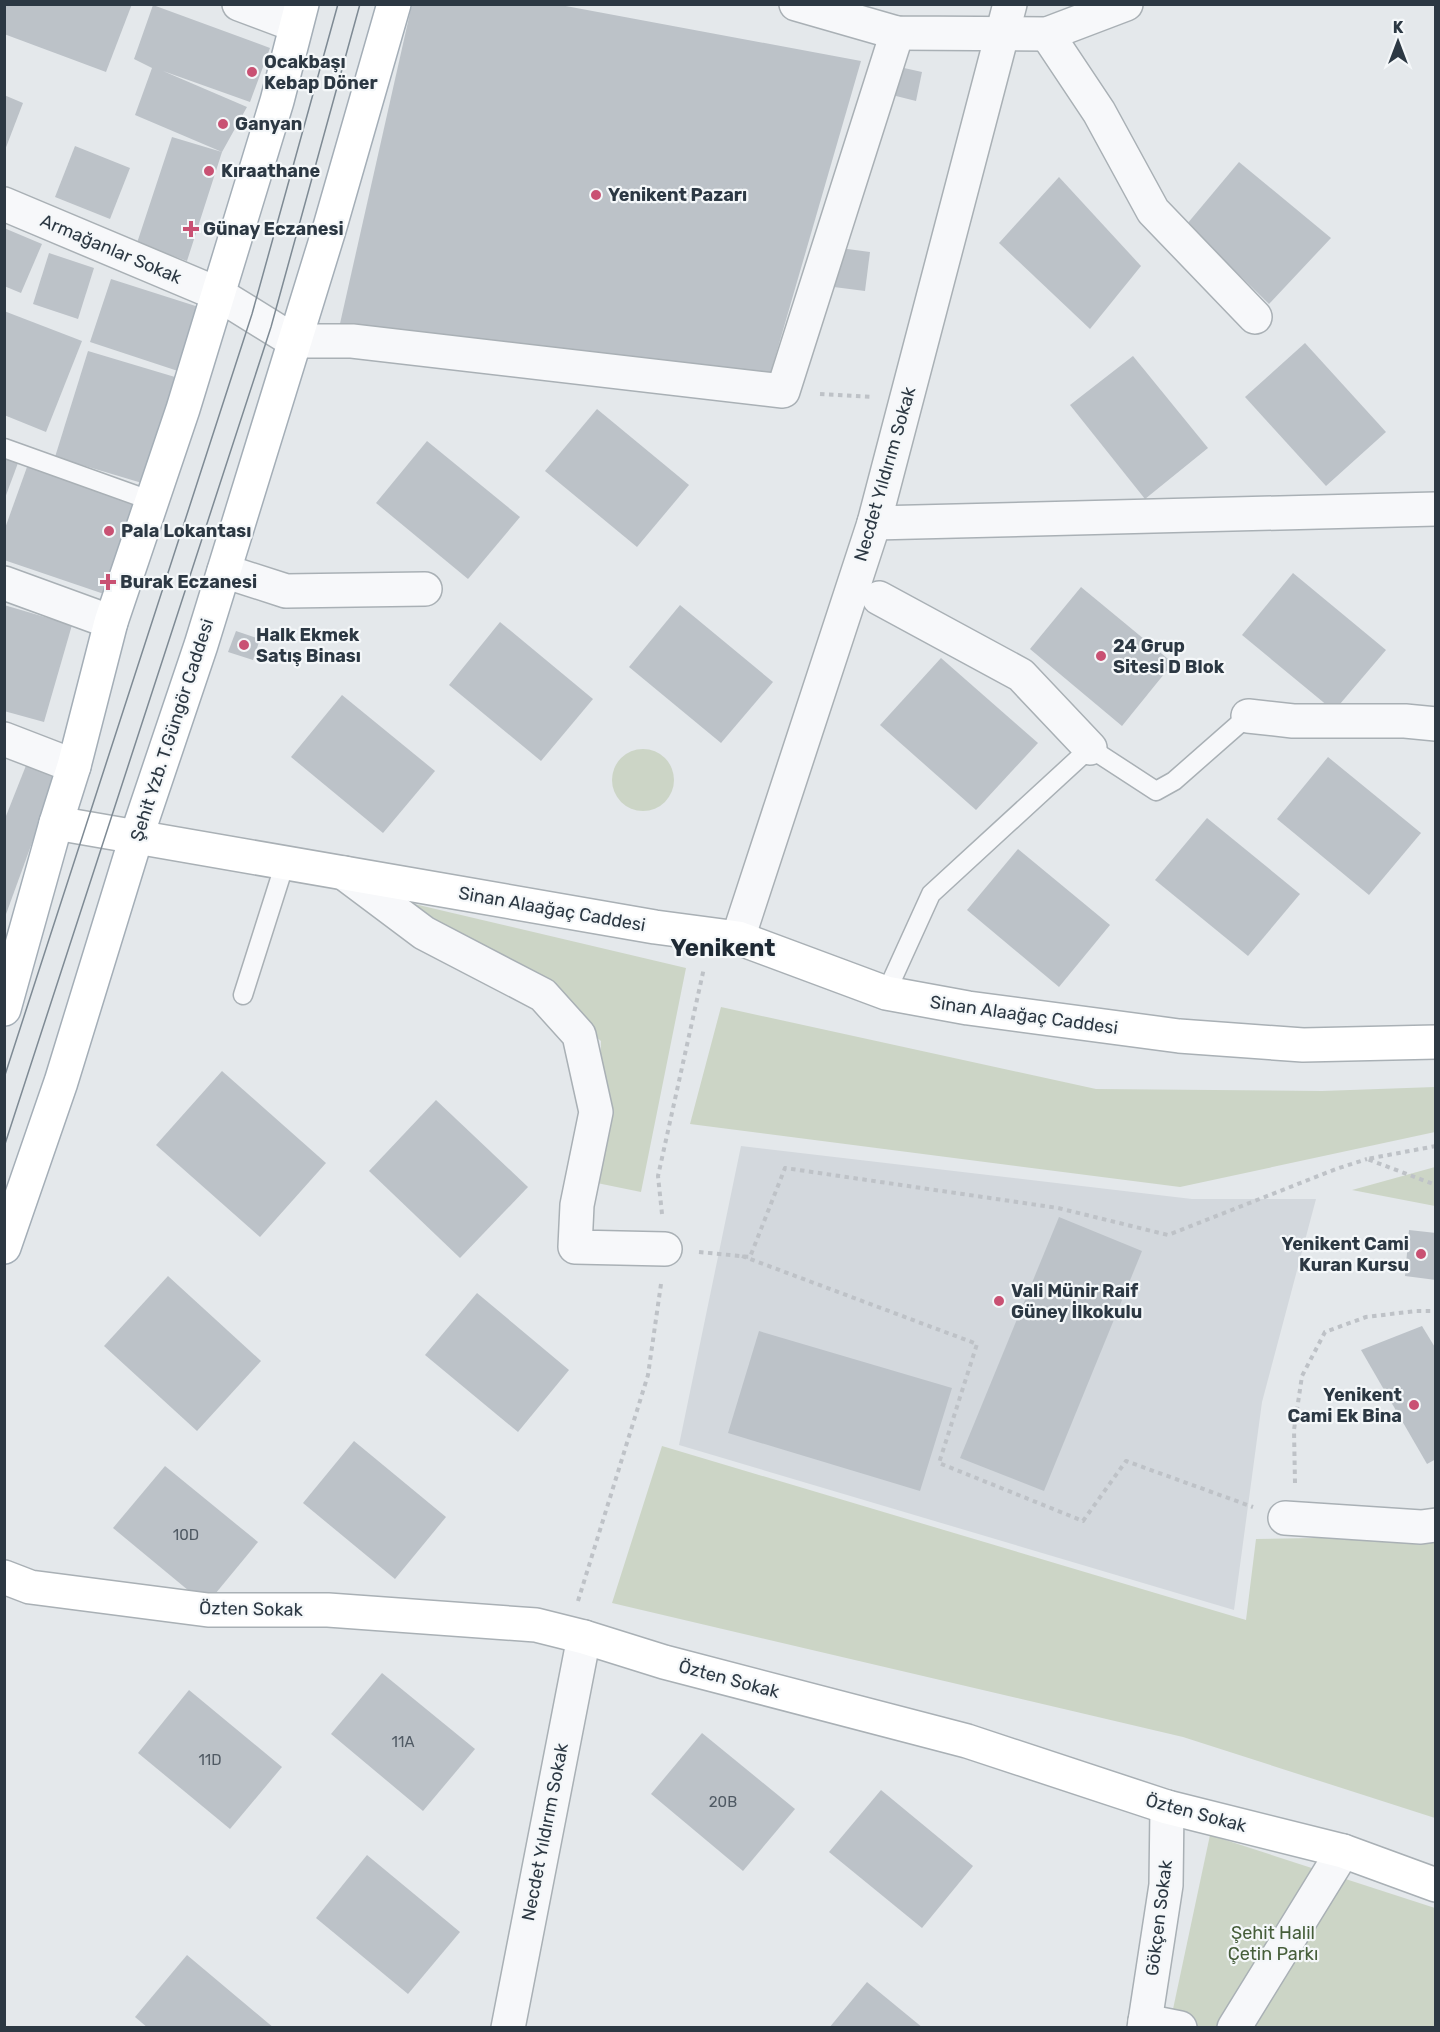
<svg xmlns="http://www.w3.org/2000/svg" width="1440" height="2032" viewBox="0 0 1440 2032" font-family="Rubik,sans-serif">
  <rect width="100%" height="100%" fill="#e4e8eb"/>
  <!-- built -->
  <path fill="#d3d8dd" d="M741 1146 1192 1199H1316L1262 1402 1234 1610 679 1445Z"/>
  <!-- green -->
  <g fill="#ccd5c6">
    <circle cx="643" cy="780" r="31"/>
    <path d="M393 899 686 968 641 1192 597 1183 601 1041 509 963Z"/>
    <path d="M721 1007 1096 1089 1322 1091 1435 1087V1132L1180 1187 690 1124Z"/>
    <path d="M1435 1167V1206L1352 1190Z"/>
    <path d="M662 1446 1246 1620 1256 1539 1435 1536V1818L1183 1737 612 1603Z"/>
    <path d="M1210 1835 1435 1908V2027L1169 2028Z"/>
  </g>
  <!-- building -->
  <g fill="#bcc2c8">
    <path d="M4 4H132L106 72 4 34Z"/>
    <path d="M412 4H555L861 61 768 382 339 328Z"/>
    <path d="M153 5 270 48 250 102 163 71 247 107 222 152 187 261 137 243 172 137 222 152 135 115 152 68 134 59Z"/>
    <path d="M895 66 922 72 916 101 888 94Z"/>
    <path d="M4 95 23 103 5 150H4Z"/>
    <path d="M75 146 130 168 110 219 55 197Z"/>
    <path d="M1239 162 1331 238 1269 304 1187 224Z"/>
    <path d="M1059 177 1141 266 1090 329 999 243Z"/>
    <path d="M4 228 42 244 21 293 4 286Z"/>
    <path d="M840 248 870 252 865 291 834 287Z"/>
    <path d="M49 253 94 268 78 319 33 304Z"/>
    <path d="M111 279 205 309 184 373 90 342Z"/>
    <path d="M4 311 82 341 46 432 4 415Z"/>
    <path d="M1305 343 1386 432 1326 486 1245 397Z"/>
    <path d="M88 351 185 380 152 486 55 457Z"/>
    <path d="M1133 356 1208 448 1145 499 1070 405Z"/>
    <path d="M597 409 689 485 637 547 545 471Z"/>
    <path d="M427 441 520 517 468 579 376 503Z"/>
    <path d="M4 458 18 463 5 498H4Z"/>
    <path d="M27 467 136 505 104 594 4 560V531Z"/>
    <path d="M1293 573 1386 650 1334 711 1242 635Z"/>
    <path d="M1081 587 1173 663 1122 726 1030 649Z"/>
    <path d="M4 605 72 625 44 722 4 711Z"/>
    <path d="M680 605 773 682 721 743 629 667Z"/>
    <path d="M500 622 593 699 541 761 449 685Z"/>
    <path d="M236 631 260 639 253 660 228 652Z"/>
    <path d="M941 658 1038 743 976 810 880 725Z"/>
    <path d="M342 695 435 771 383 833 291 757Z"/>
    <path d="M1328 757 1421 833 1369 895 1277 819Z"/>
    <path d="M27 763 57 774 5 917 4 821Z"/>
    <path d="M1207 818 1300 894 1248 956 1155 880Z"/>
    <path d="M1018 849 1110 925 1059 987 967 910Z"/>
    <path d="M222 1071 326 1163 260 1237 156 1145Z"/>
    <path d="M436 1100 528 1187 460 1258 369 1171Z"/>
    <path d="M1059 1217 1142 1251 1044 1491 960 1458Z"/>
    <path d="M1409 1230 1436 1233V1280L1405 1276Z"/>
    <path d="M168 1276 261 1361 197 1431 104 1346Z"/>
    <path d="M477 1293 569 1370 518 1432 425 1355Z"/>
    <path d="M1422 1326 1436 1349V1459L1427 1464 1361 1350Z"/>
    <path d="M759 1331 952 1388 920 1491 728 1433Z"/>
    <path d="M354 1441 446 1517 395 1579 303 1503Z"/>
    <path d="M165 1466 258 1542 206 1605 113 1528Z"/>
    <path d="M382 1673 475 1749 423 1811 331 1734Z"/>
    <path d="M189 1690 282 1767 230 1829 138 1753Z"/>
    <path d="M702 1733 795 1809 743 1871 651 1794Z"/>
    <path d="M881 1790 973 1866 922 1928 829 1852Z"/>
    <path d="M367 1855 460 1932 408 1994 316 1918Z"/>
    <path d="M187 1955 274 2028H148L135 2017Z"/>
    <path d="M867 1982 923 2028H829Z"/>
  </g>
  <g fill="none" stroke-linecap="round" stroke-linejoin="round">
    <defs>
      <g id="lane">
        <path d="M4 448 152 501"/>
        <path d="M886 993 931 894 1090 748 1156 791 1174 781 1248 716"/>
        <path d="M243 995 285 863"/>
      </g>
      <g id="street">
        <path d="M239 4 295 25"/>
        <path d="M796 4 897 33 1047 34 1126 4"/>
        <path d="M1047 34 1099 112 1153 211 1255 317"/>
        <path d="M4 204 218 294 294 341H352L783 391 897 33"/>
        <path d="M874 523 1436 509"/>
        <path d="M224 571 286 591 425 589"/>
        <path d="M4 583 111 622"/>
        <path d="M879 598 1021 675 1090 748"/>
        <path d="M1248 716 1293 721H1405L1436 724"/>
        <path d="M4 739 74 766"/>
        <path d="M344 873 424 933 543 995 579 1035 596 1112 577 1205 575 1247 665 1249"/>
        <path d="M738 938 874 523 1010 4"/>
        <path d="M1285 1518 1421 1527 1436 1525"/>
        <path d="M1145 2021 1180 2028"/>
        <path d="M508 2028 584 1637"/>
        <path d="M1144 2028 1166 1885 1167 1807"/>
        <path d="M1234 2028 1343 1851"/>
      </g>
      <g id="secondary">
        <path d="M56 823 655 927 738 938 886 993 968 1008 1179 1036 1303 1045 1436 1042"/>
        <path d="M4 1577 30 1587 208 1610H328L536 1625 584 1637 664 1662 967 1741 1167 1807 1343 1851 1436 1885"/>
      </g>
      <g id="primary">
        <path d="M4 1009 56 823 74 766 111 622 183 409 277 101 302 4"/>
        <path d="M4 1247 61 1082 136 838 201 645 329 230 394 4"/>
      </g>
    </defs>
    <!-- lane casing -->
    <use href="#lane" stroke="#a9b0b5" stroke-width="21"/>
    <!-- street casing -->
    <use href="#street" stroke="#a9b0b5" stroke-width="36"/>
    <!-- secondary casing -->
    <use href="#secondary" stroke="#a9b0b5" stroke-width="36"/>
    <!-- primary casing -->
    <use href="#primary" stroke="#a4aeb7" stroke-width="36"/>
    <!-- path -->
    <g stroke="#bec2c7" stroke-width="4" stroke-dasharray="4.5 4.5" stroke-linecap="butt">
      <path d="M820 394 872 397"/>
      <path d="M1436 1146 1367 1159 1436 1185"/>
      <path d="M662 1214 658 1176 704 968"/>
      <path d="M699 1252 750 1257 785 1168 1058 1208 1168 1235 1336 1169 1367 1159"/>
      <path d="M742 1256 977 1344 939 1463 1083 1521 1126 1461 1253 1507"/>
      <path d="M1295 1483 1294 1430 1302 1376 1325 1332 1366 1317 1416 1311H1436"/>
      <path d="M578 1601 648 1375 661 1284"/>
    </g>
    <!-- lane -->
    <use href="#lane" stroke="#f7f8fa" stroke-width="18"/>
    <!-- street -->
    <use href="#street" stroke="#f7f8fa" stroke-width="33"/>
    <!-- secondary -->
    <use href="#secondary" stroke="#fff" stroke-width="33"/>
    <!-- primary -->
    <use href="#primary" stroke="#fff" stroke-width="33"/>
    <!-- tram -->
    <g stroke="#7e8a94" stroke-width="1.5">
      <path d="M4 1078 252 314 338 4"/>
      <path d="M4 1147 271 327 360 4"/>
    </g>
  </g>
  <!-- markers -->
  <g fill="#c95173" stroke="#f4f7f9" stroke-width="2">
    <circle cx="252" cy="72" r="6"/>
    <circle cx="223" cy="124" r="6"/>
    <circle cx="209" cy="171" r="6"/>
    <circle cx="596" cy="195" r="6"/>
    <path d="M188 220h6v6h6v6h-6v6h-6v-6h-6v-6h6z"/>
    <circle cx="109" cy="531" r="6"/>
    <path d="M105 573h6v6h6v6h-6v6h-6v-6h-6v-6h6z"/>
    <circle cx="244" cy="645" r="6"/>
    <circle cx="1101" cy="656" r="6"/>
    <circle cx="1421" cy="1254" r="6"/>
    <circle cx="999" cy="1301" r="6"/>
    <circle cx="1414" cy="1405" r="6"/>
  </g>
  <g text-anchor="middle" stroke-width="4.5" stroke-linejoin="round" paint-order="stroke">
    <!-- number labels -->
    <g font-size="15" fill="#505a64">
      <text x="186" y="1540">10D</text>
      <text x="403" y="1747">11A</text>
      <text x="210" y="1765">11D</text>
      <text x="723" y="1807">20B</text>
    </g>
    <!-- poi labels -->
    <g font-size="18" font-weight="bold" fill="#2c3843" stroke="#f4f7f9" text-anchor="start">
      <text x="264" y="68">Ocakbaşı<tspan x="264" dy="21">Kebap Döner</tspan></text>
      <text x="235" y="130">Ganyan</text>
      <text x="221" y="177">Kıraathane</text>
      <text x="608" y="201">Yenikent Pazarı</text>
      <text x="203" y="235">Günay Eczanesi</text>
      <text x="121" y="537">Pala Lokantası</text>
      <text x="120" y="588">Burak Eczanesi</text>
      <text x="256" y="641">Halk Ekmek<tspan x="256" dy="21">Satış Binası</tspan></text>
      <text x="1113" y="652">24 Grup<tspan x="1113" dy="21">Sitesi D Blok</tspan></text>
      <text x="1409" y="1250" text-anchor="end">Yenikent Cami<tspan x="1409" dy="21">Kuran Kursu</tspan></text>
      <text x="1011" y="1297">Vali Münir Raif<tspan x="1011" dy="21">Güney İlkokulu</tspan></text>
      <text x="1402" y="1401" text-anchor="end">Yenikent<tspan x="1402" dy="21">Cami Ek Bina</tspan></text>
    </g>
    <!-- street labels -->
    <g font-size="18" fill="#2c3843" stroke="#f4f7f9">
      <text transform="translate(111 249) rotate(23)" y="6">Armağanlar Sokak</text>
      <text transform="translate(885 474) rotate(-74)" y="6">Necdet Yıldırım Sokak</text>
      <text transform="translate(172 730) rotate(-72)" y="6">Şehit Yzb. T.Güngör Caddesi</text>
      <text transform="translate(552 909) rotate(10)" y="6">Sinan Alaağaç Caddesi</text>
      <text transform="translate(1024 1015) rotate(8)" y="6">Sinan Alaağaç Caddesi</text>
      <text transform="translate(251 1609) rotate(1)" y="6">Özten Sokak</text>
      <text transform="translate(729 1679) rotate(15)" y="6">Özten Sokak</text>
      <text transform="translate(1196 1813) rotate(15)" y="6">Özten Sokak</text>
      <text transform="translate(545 1832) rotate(-79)" y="6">Necdet Yıldırım Sokak</text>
      <text transform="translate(1159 1918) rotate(-83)" y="6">Gökçen Sokak</text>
    </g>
    <!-- park labels -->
    <g font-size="18" fill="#465e3a" stroke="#f4f7f9">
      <text x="1273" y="1939">Şehit Halil<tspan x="1273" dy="21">Çetin Parkı</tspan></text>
    </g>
    <!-- district labels -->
    <g font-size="24" font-weight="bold" fill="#1e2934" stroke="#f4f7f9">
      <text x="723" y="956">Yenikent</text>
    </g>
  </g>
  <!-- border -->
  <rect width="1440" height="2032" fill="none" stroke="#2c3843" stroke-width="12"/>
  <!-- north arrow -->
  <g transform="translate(1398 42)" stroke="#f4f7f9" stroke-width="4.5" paint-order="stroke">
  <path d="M0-4.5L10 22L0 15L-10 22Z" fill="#2c3843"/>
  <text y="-9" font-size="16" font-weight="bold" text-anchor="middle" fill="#2c3843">K</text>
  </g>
</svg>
